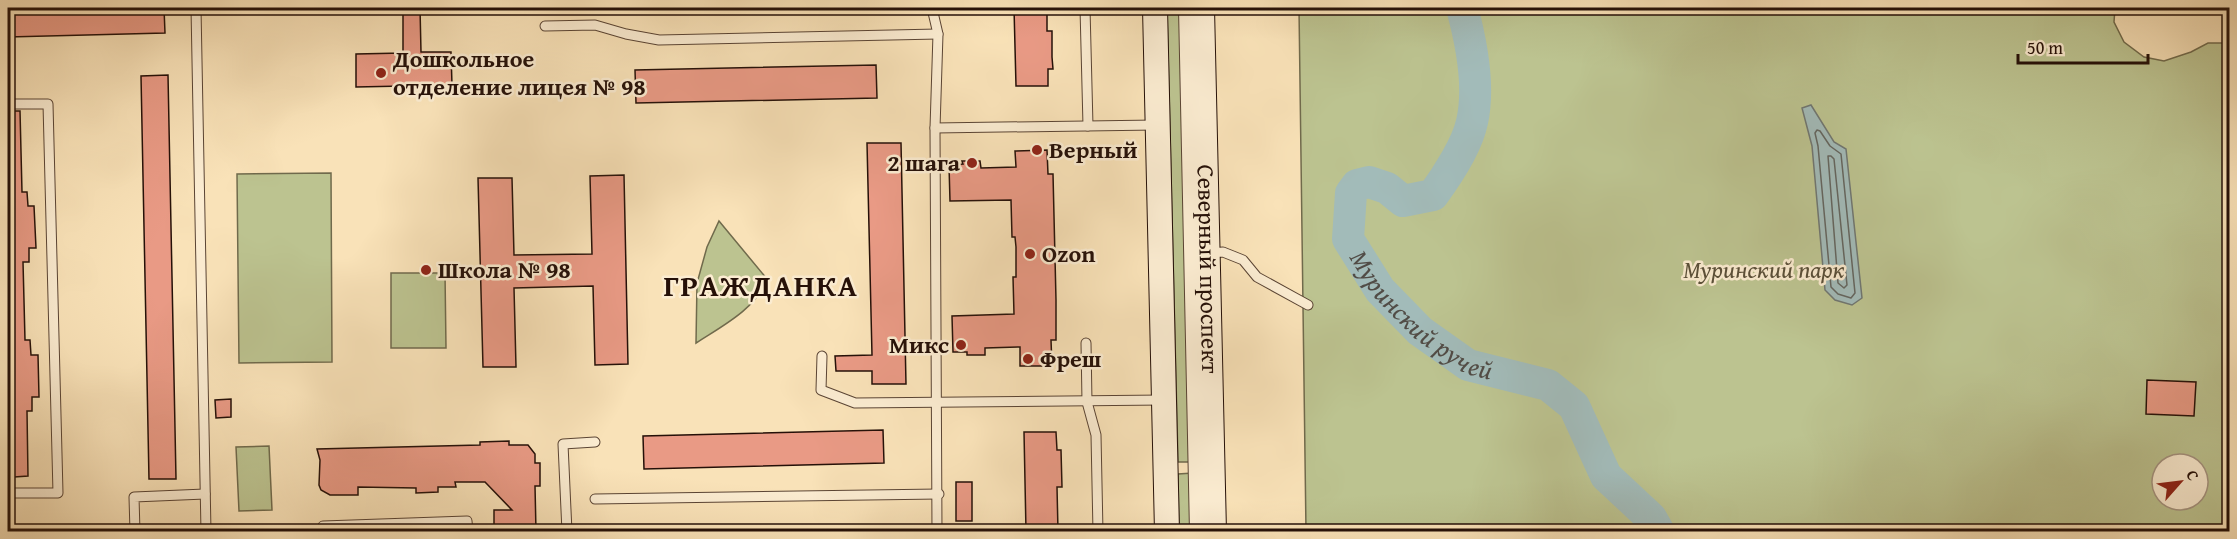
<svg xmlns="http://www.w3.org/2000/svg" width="2237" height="539" viewBox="0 0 2237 539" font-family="'Gentium Book Plus',serif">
  <rect width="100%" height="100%" fill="#f9e2b8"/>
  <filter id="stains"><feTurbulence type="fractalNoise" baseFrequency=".00333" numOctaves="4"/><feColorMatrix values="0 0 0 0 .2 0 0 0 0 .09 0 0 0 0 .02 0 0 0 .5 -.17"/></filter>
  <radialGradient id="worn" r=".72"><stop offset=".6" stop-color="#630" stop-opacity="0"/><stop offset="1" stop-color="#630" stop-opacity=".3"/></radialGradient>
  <!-- green -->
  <g fill="#bcc390" stroke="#706a4c" stroke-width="1.5" fill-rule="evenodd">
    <path d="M1167 8H1183L1193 462H1178Z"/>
    <path d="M1299 8H2115L2114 22 2124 42 2144 57 2164 61 2191 52 2208 43H2229V531H1306ZM2162 464H2198V500H2162Z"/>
    <path d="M331 173 332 362 239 363 237 174Z"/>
    <path d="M719 221 767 279C756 309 722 326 696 343L697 283 707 247Z"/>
    <path d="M391 273H445L446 348H391Z"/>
    <path d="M269 446 272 510 239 511 236 447Z"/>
    <path d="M1193 473 1194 531H1179L1178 474Z"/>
  </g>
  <!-- water -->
  <path fill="#a2bbb9" stroke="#707772" stroke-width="1.5" d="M1811 105 1834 142 1846 149 1862 298 1852 305 1835 300 1825 290 1812 146 1802 108Z"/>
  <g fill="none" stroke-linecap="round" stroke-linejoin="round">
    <!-- shore -->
    <g stroke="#646660" stroke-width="1.5">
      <path d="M1817 130 1820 131 1830 146 1841 154 1855 293 1851 298 1838 294 1831 287 1818 146 1815 133Z"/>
      <path d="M1828 156H1831L1834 159 1847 285 1844 288 1838 283Z"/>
    </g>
    <!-- river -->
    <path stroke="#a2bbb9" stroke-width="32" id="s1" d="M1462 8C1471 41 1480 87 1472 122 1467 145 1447 176 1433 195L1403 201 1387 188 1369 182 1357 185 1351 193 1348 239 1380 290 1420 331 1468 365 1548 385 1574 406 1606 476 1651 518 1659 532"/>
  </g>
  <!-- building -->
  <g fill="#e99a85" stroke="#251008" stroke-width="1.5">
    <path d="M151 8H164L165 33 8 37V10Z"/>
    <path d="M403 8H420L421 52H451L452 85 356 87V54L403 53Z"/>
    <path d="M1014 8H1047V31H1052V57L1053 69H1048V86H1016Z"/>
    <path d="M876 65 877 98 636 103 635 70Z"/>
    <path d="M168 75 176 479H149L141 76Z"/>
    <path d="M8 111H20L22 192H27L28 206H34L36 248H29V262H23L25 340H30L31 355H38L39 397H32V411H27L28 476 14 477 8 476Z"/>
    <path d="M867 143H901L906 384H872V371H836L835 356 872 355Z"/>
    <path d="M1047 150 1048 174H1053L1056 300V340H1051L1052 366H1020V347L985 348V355H967V352H953L952 316 1014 314 1013 277H1016V247L1015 237H1012L1011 200 950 201 949 165 963 164 962 161H980L981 168 1016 167 1015 151Z"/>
    <path d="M624 175 628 364 595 365 593 286 514 288 516 367H483L478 178H512L514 255 592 254 590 176Z"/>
    <path d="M2147 380 2196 382 2194 416 2146 414Z"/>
    <path d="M231 399V417L216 418 215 400Z"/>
    <path d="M883 430 884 463 644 469 643 436Z"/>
    <path d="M1024 432H1056L1057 450H1061L1062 487H1057L1058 531H1026Z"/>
    <path d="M509 441V445H528L535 454V463H540V486H535L536 531H494V510H512L485 482H455L456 487H438V492L416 493V488L358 487V495H330L321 490 319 485 320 460 317 449 480 445V442Z"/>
    <rect x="956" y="482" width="16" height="39"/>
  </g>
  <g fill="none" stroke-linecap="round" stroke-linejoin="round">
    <defs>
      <g id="service">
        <path d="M196 8 206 532"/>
        <path d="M932 8 938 34 935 128 937 532"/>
        <path d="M1085 8 1088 126"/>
        <path d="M545 26 595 25 626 34 659 40 938 34"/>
        <path d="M8 104H48L58 493H8"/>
        <path d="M935 128 1156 125"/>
        <path d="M1209 253 1223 252 1243 260 1257 277 1308 305"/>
        <path d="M1086 343 1087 402 1096 435 1098 532"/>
        <path d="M822 356 821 390 855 403 1163 400"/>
        <path d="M595 499 939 494"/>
        <path d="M135 532 134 497 205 494"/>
        <path d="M323 532V526L467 521 468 532"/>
        <path d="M567 532 563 444 595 442"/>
      </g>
      <path id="minor" d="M1188 8 1199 532"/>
      <g id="secondary">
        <path d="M1155 8 1167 532"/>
        <path id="s2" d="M1202 8 1214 532"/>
      </g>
    </defs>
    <!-- service casing -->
    <use href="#service" stroke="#5a4434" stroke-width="11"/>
    <!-- minor casing -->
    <use href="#minor" stroke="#5a4434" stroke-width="20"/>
    <!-- secondary casing -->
    <use href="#secondary" stroke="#251008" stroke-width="26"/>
    <!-- service -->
    <use href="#service" stroke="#fbecd1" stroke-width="9"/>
    <!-- minor -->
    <use href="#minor" stroke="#fbecd1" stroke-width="18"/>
    <!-- secondary -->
    <use href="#secondary" stroke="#fbecd1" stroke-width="24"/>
  </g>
  <!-- markers -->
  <g fill="#8f2418" stroke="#fbecd1" stroke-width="2">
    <circle cx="381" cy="73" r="6"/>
    <circle cx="1037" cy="150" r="6"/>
    <circle cx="972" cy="163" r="6"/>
    <circle cx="1030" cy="254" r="6"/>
    <circle cx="426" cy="270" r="6"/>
    <circle cx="961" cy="345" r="6"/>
    <circle cx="1028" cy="359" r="6"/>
  </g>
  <g text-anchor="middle" stroke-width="5" stroke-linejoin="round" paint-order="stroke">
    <!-- poi labels -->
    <g font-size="24" font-weight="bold" fill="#251008" stroke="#fbecd1" text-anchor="start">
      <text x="393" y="67">Дошкольное<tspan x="393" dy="28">отделение лицея № 98</tspan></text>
      <text x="1049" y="158">Верный</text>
      <text x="960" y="171" text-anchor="end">2 шага</text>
      <text x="1042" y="262">Ozon</text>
      <text x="438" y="278">Школа № 98</text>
      <text x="949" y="353" text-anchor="end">Микс</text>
      <text x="1040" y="367">Фреш</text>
    </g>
    <!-- street labels -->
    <g font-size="24" fill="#251008" stroke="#fbecd1">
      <text dy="8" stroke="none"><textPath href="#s2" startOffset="261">Северный проспект</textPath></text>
    </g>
    <!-- park labels -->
    <g font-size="24" font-style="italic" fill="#5a4f38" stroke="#fbecd1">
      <text x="1764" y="278">Муринский парк</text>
    </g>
    <!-- water labels -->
    <g font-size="26" font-style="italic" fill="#514c46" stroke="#fbecd1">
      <text dy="9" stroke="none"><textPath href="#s1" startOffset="446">Муринский ручей</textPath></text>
    </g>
    <!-- district labels -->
    <g font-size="30" font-weight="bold" letter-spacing="1.5" fill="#251008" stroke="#fbecd1">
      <text x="761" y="296">ГРАЖДАНКА</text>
    </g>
  </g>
  <!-- margin -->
  <rect width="2237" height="539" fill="none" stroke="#f9e2b8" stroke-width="30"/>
  <rect x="9" y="9" width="2219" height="521" fill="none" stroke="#251008" stroke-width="3"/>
  <rect x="15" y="15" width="2207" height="509" fill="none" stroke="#251008" stroke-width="1.5"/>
  <!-- north arrow -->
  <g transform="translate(2180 482) rotate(62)"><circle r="28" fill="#fbecd1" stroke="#a59481" stroke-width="1.5"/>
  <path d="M0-4.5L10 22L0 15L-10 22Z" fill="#8f2418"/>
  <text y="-9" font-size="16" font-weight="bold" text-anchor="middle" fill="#251008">С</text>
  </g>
  <!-- scale -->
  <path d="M2018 54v9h130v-9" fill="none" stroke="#251008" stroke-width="3"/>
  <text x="2027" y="54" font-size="18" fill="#251008" stroke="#fbecd1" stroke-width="4.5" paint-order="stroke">50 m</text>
  <rect width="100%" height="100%" filter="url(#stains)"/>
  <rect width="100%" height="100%" fill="url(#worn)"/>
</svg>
